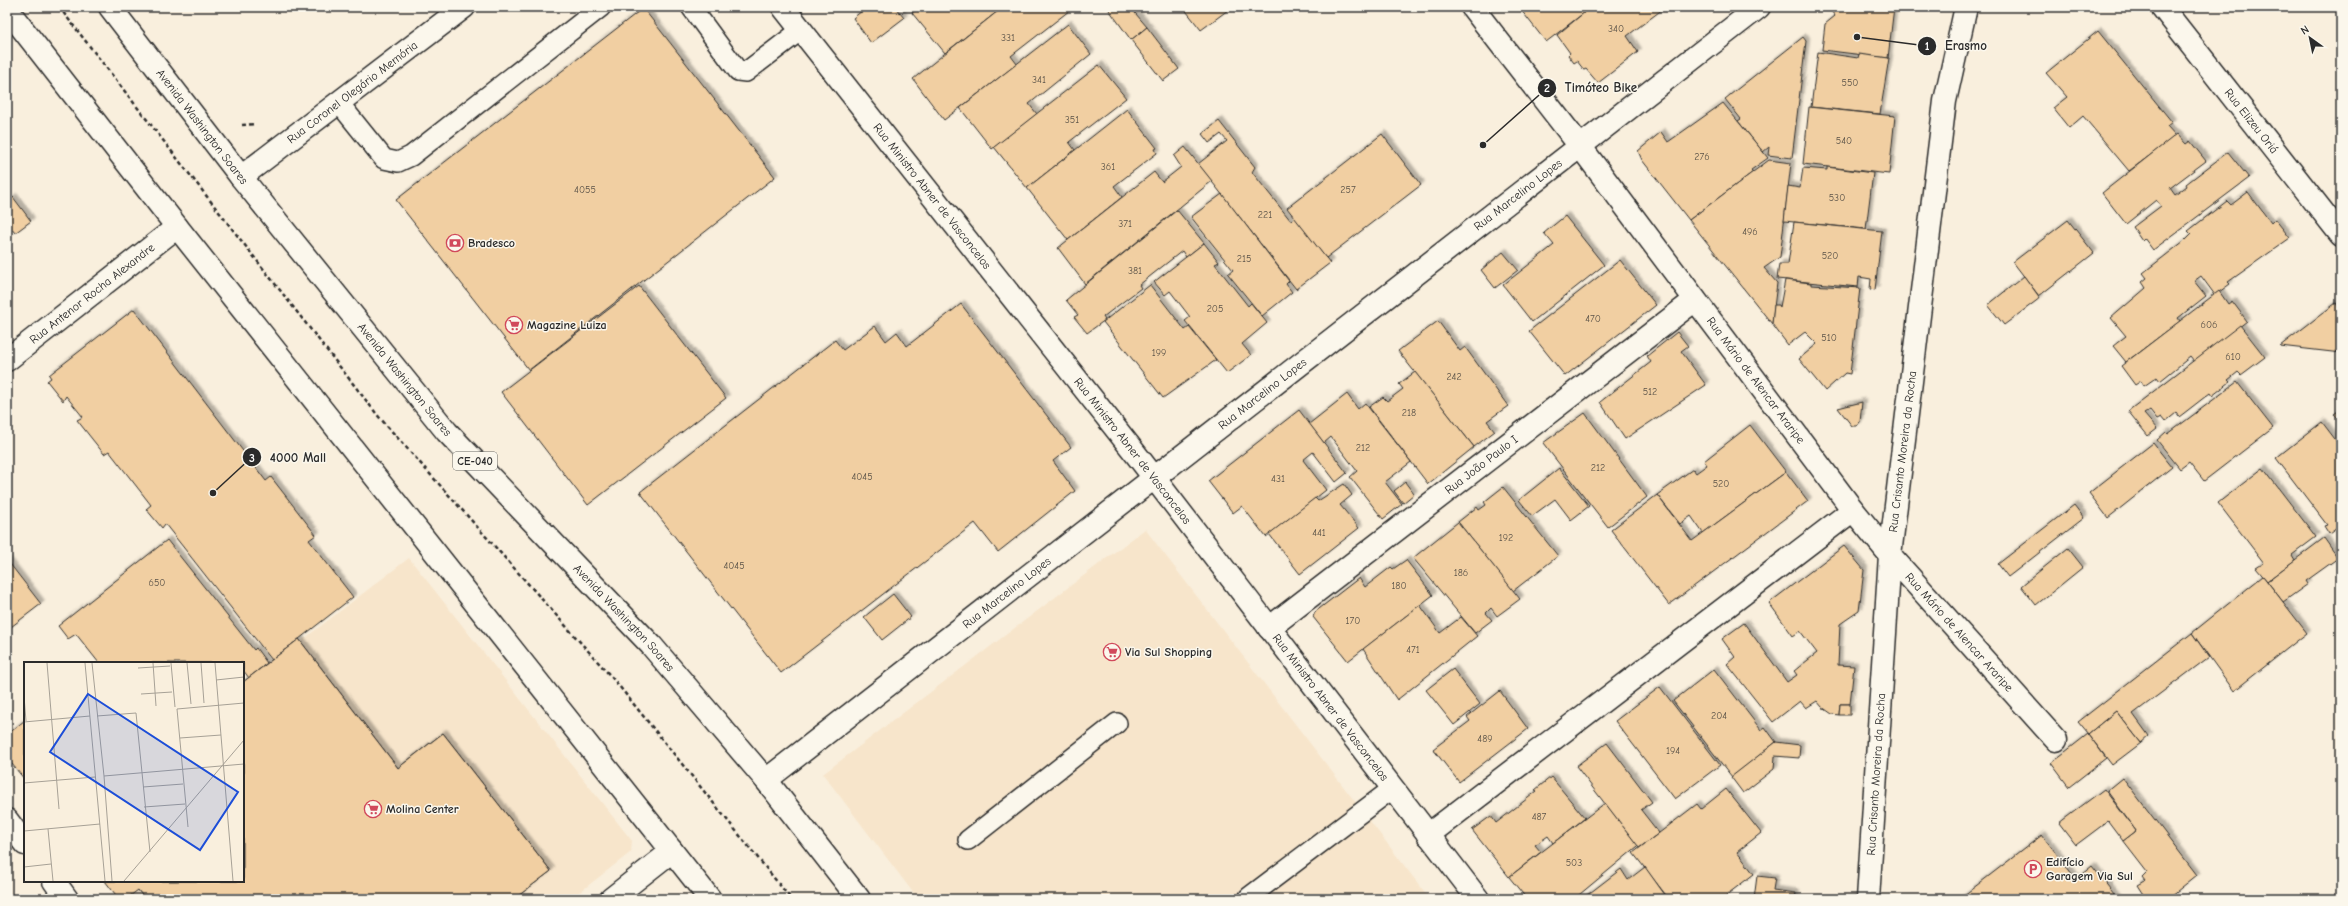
<svg xmlns="http://www.w3.org/2000/svg" width="2348" height="906" viewBox="0 0 2348 906" font-family="'Comic Neue',sans-serif">
  <defs>
    <filter id="shadow"><feDropShadow dx="3.5" dy="-3.5" stdDeviation="1" flood-color="#0004"/></filter>
  </defs>
  <rect width="100%" height="100%" fill="#f9efdd"/>
  <filter id="ink" filterUnits="userSpaceOnUse"><feTurbulence type="fractalNoise" baseFrequency=".025" numOctaves="2"/><feDisplacementMap in="SourceGraphic" scale="8" xChannelSelector="R" yChannelSelector="G"/><feConvolveMatrix kernelMatrix="1 2 1 2 8 2 1 2 1" color-interpolation-filters="sRGB"/></filter>
  <g filter="url(#ink)">
    <!-- built -->
    <g fill="#f7e5cb">
      <path d="M1145 529 1430 899H918L823 774Z"/>
      <path d="M409 558 632 841 631 852 571 899H118L104 881H243V686Z"/>
    </g>
    <!-- building -->
    <g fill="#f1cfa2" stroke="#2b2b2b" filter="url(#shadow)">
      <path d="M867 7H895L904 18 871 43 853 18Z"/>
      <path d="M919 7H1003L945 53 912 13Z"/>
      <path d="M1003 7H1074L1011 56 1017 64 944 120 913 79Z"/>
      <path d="M1107 7H1130L1147 27 1131 40Z"/>
      <path d="M1183 7H1232L1201 30Z"/>
      <path d="M1525 7H1588L1584 10 1585 12 1546 42 1521 10Z"/>
      <path d="M1591 7 1663 9 1627 36 1638 52 1598 83 1586 69 1584 70 1577 61 1574 63 1568 55 1570 53 1557 35Z"/>
      <path d="M1828 7H1894L1888 58 1822 50 1825 24 1835 16Z"/>
      <path d="M643 8 775 177 529 370 396 200Z"/>
      <path d="M1068 24 1091 54 1029 104 1037 114 992 149 960 108Z"/>
      <path d="M1147 27 1179 69 1163 81 1131 40Z"/>
      <path d="M2098 31 2172 122 2167 126 2176 136 2129 171 2083 116 2069 128 2053 108 2067 97 2046 73Z"/>
      <path d="M1803 37 1806 41 1792 158 1768 155 1769 147 1763 152 1738 121 1741 119 1725 99Z"/>
      <path d="M1818 52 1858 58 1859 54 1889 58 1880 114 1811 107Z"/>
      <path d="M1099 65 1126 98 1069 142 1075 150 1027 188 994 147Z"/>
      <path d="M1723 103 1768 158 1751 170 1753 172 1689 220 1642 160 1638 151 1661 132 1668 142Z"/>
      <path d="M1809 107 1895 116 1889 174 1803 164Z"/>
      <path d="M1127 109 1157 148 1155 149 1157 153 1114 186 1122 197 1068 240 1027 188Z"/>
      <path d="M1219 121 1255 167 1252 172 1291 221 1295 217 1330 263 1296 289 1198 164 1227 141 1221 134 1209 143 1202 134Z"/>
      <path d="M1382 134 1421 185 1326 258 1287 208Z"/>
      <path d="M2177 134 2186 144 2190 141 2206 161 2170 188 2175 195 2187 186 2186 184 2228 152 2249 178 2153 250 2144 238 2142 240 2133 227 2161 206 2156 200 2126 224 2102 193Z"/>
      <path d="M1185 147 1212 181 1085 284 1058 248 1154 172 1162 182 1181 167 1174 156Z"/>
      <path d="M1769 160 1791 163 1780 257 1764 268 1777 283 1772 324 1689 220Z"/>
      <path d="M1827 167 1873 173 1866 229 1784 221 1788 186 1800 188 1803 168 1827 170Z"/>
      <path d="M2248 192 2271 223 2275 219 2290 238 2228 282 2230 284 2215 295 2201 276 2194 281 2206 296 2178 318 2180 321 2126 362 2113 346 2126 336 2111 318 2146 288 2142 282 2147 278 2143 273 2184 241 2191 234 2188 231 2227 201 2231 205Z"/>
      <path d="M1222 194 1289 281 1286 284 1292 292 1262 316 1228 274 1233 270 1191 217Z"/>
      <path d="M13 197 31 221 15 233 7 223V202Z"/>
      <path d="M1177 210 1204 243 1186 257 1182 251 1139 285 1141 288 1103 317 1105 320 1087 333 1074 317 1078 315 1066 300Z"/>
      <path d="M1565 216 1604 265 1532 322 1503 285 1554 245 1544 233Z"/>
      <path d="M2068 220 2094 253 2039 296 2013 262Z"/>
      <path d="M1794 222 1882 231 1875 290 1870 289 1871 279 1859 277 1858 287 1777 279 1779 264H1788Z"/>
      <path d="M1204 243 1219 262 1215 264 1248 306 1251 303 1267 323 1242 344 1251 355 1227 373 1185 321 1190 317 1170 291 1165 295 1154 282Z"/>
      <path d="M1503 252 1518 270 1495 288 1481 270Z"/>
      <path d="M1620 260 1656 305 1565 376 1529 331Z"/>
      <path d="M2024 276 2040 298 2004 325 1988 305Z"/>
      <path d="M1785 280 1811 283V285L1860 288 1850 374 1845 373 1825 391 1799 359 1817 344 1805 332 1788 345 1772 324 1774 305H1779L1780 307Z"/>
      <path d="M1150 285 1185 330 1189 327 1216 360 1163 398 1103 322Z"/>
      <path d="M639 286 726 398 588 505 501 392Z"/>
      <path d="M2219 291 2228 304 2232 301 2247 321 2194 362 2190 357 2160 381 2157 377 2144 386 2141 381 2135 385 2121 366Z"/>
      <path d="M2336 303 2341 310V353L2280 346Z"/>
      <path d="M961 304 1071 447 1053 461 1075 491 998 552 975 523 781 673 640 492 835 340 843 350 875 326 886 341 897 332 907 346Z"/>
      <path d="M134 309 266 481 271 477 316 535 309 540 353 597 272 660 165 524 162 528 146 509 151 505 109 451 104 454 92 439 77 420 83 417 66 396 63 401 47 381 51 378 49 375Z"/>
      <path d="M1438 321 1460 351 1465 347 1508 406 1487 421 1495 431 1474 447 1398 351Z"/>
      <path d="M2240 325 2265 357 2241 375 2238 372 2228 380 2230 382 2212 396 2210 393 2179 417 2176 413 2165 422 2161 417 2157 419 2150 410 2144 414 2157 429 2148 436 2128 411Z"/>
      <path d="M1677 332 1688 346 1681 351 1706 385 1625 439 1600 402 1651 362 1647 356Z"/>
      <path d="M1415 372 1474 447 1428 484 1369 407 1383 397 1387 401 1403 389 1399 384Z"/>
      <path d="M2237 382 2273 428 2204 481 2189 462 2180 469 2157 440 2166 432 2168 434Z"/>
      <path d="M1347 394 1358 409 1365 403 1411 462 1385 482 1402 504 1383 519 1350 477 1357 471 1331 437 1324 443 1309 424Z"/>
      <path d="M1862 402 1860 422 1857 426H1852L1838 408Z"/>
      <path d="M2341 409V423L2334 414Z"/>
      <path d="M1299 410 1347 473 1336 482 1313 452 1303 460 1326 490 1266 537 1242 506 1233 513 1208 481Z"/>
      <path d="M1585 413 1647 497 1608 527 1543 443Z"/>
      <path d="M2322 422 2341 447V525L2329 534 2324 526 2327 525 2276 458Z"/>
      <path d="M1750 425 1786 472 1703 533 1691 516 1680 524 1657 495 1693 469 1696 473 1707 465 1704 461Z"/>
      <path d="M2153 443 2172 467 2108 518 2089 493Z"/>
      <path d="M1559 468 1589 506 1571 520 1555 499 1532 516 1519 500Z"/>
      <path d="M2263 468 2316 537 2292 555 2295 560 2267 581 2256 568 2264 563 2218 503Z"/>
      <path d="M1786 472 1808 501 1669 605 1611 530 1657 495 1692 541Z"/>
      <path d="M1405 482 1414 494 1403 503 1394 491Z"/>
      <path d="M1344 484 1352 495 1340 505 1359 528 1300 574 1269 534 1315 498 1318 501Z"/>
      <path d="M1503 487 1558 556 1513 591 1458 522 1477 507 1479 510 1486 505 1484 502Z"/>
      <path d="M2074 505 2084 518 2008 577 1998 564Z"/>
      <path d="M1458 522 1520 599 1497 616 1491 608 1486 613 1492 620 1475 633 1413 558Z"/>
      <path d="M2324 538 2338 558 2306 581 2308 584 2283 602 2267 581Z"/>
      <path d="M167 540 254 650 256 648 267 663 249 678 243 670V663H99L76 634 68 639 58 626Z"/>
      <path d="M1844 546 1864 570 1859 611 1840 624 1838 665 1854 666 1850 704H1840L1839 715 1832 714 1822 707 1817 701 1806 708 1800 701 1773 722 1727 664 1735 657 1722 639 1744 623 1787 682 1797 675 1794 671 1817 653 1800 631 1793 636 1769 603Z"/>
      <path d="M2068 548 2083 567 2036 605 2021 586Z"/>
      <path d="M7 560 41 604 7 630Z"/>
      <path d="M1406 560 1433 595 1348 661 1313 617 1315 612 1359 578 1365 587 1391 567 1393 569Z"/>
      <path d="M2263 576 2307 633 2234 691 2192 633Z"/>
      <path d="M893 594 911 617 882 640 864 617Z"/>
      <path d="M1420 605 1440 633 1461 617 1477 636 1397 700 1363 649Z"/>
      <path d="M2192 633 2209 657 2133 714 2149 736 2141 743 2116 711 2088 734 2078 722Z"/>
      <path d="M299 639 398 768 443 733 551 871 514 899H145L131 881H243V682Z"/>
      <path d="M299 639 398 768 443 733 551 871 514 899H145L138 890 126 899H119L105 881H243V682Z"/>
      <path d="M1453 669 1480 704 1454 725 1426 690Z"/>
      <path d="M1714 669 1761 730 1765 727 1776 742 1732 777 1673 701Z"/>
      <path d="M1660 687 1720 765 1675 799 1615 721Z"/>
      <path d="M1500 691 1528 729 1459 782 1433 749 1470 721 1467 717Z"/>
      <path d="M1840 704H1850V715H1839Z"/>
      <path d="M2116 711 2141 743 2112 765 2088 734Z"/>
      <path d="M25 720V780L7 758V735Z"/>
      <path d="M2088 734 2106 758 2069 787 2051 763Z"/>
      <path d="M1776 742 1800 745 1799 758 1775 756 1774 769 1743 793 1731 777Z"/>
      <path d="M1607 743 1652 802 1641 810 1659 833 1639 848 1576 766Z"/>
      <path d="M1551 777 1585 818 1553 843 1548 836 1535 845 1541 852 1509 877 1472 830 1491 816 1496 823 1537 791 1535 790Z"/>
      <path d="M2123 778 2197 875 2171 896 2162 899H2147L2138 885 2145 881 2142 877 2147 872 2123 841 2136 831 2107 791Z"/>
      <path d="M1726 789 1761 833 1737 852 1754 874 1721 899H1669L1633 853 1697 804 1701 809Z"/>
      <path d="M2104 789 2136 831 2123 841 2108 821 2076 845 2059 823Z"/>
      <path d="M1605 803 1638 846 1574 899H1527L1509 877Z"/>
      <path d="M2042 835 2076 879 2092 866 2118 899H1959Z"/>
      <path d="M1645 867 1668 899H1582L1621 869 1628 880Z"/>
      <path d="M1757 876 1775 878 1773 890 1796 893 1795 899H1754Z"/>
    </g>
    <g fill="none" stroke-linecap="round" stroke-linejoin="round">
      <defs>
        <g id="lane">
          <path d="M691 7 738 71 746 72 801 30"/>
          <path d="M339 103 384 159 398 162 411 156 601 7"/>
          <path d="M968 840 1117 723"/>
          <path d="M1249 897 1392 789"/>
        </g>
        <g id="street">
          <path id="s1" d="M783 7 1135 453 1478 899"/>
          <path id="s2" d="M1472 7 1580 146 1853 510 1890 555 2056 740"/>
          <path id="s3" d="M2162 7 2341 235"/>
          <path id="s4" d="M241 177 464 7"/>
          <path id="s5" d="M1269 628 1695 300"/>
          <path id="s6" d="M766 780 1759 7"/>
          <path d="M7 820 25 844"/>
          <path d="M1428 835 1853 510"/>
          <path d="M54 881 67 899"/>
          <path d="M611 899 672 851"/>
        </g>
        <g id="secondary">
          <path id="s7" d="M7 360 177 227"/>
          <path id="s8" d="M1868 899 1890 555 1945 101 1966 7"/>
        </g>
        <g id="highway">
          <path id="s9" d="M110 7 241 177 447 432 651 645 766 780 859 899"/>
          <path d="M7 9 177 227 710 899"/>
        </g>
      </defs>
      <!-- lane casing -->
      <use href="#lane" stroke="#2b2b2b" stroke-width="22"/>
      <!-- street casing -->
      <use href="#street" stroke="#2b2b2b" stroke-width="25"/>
      <!-- secondary casing -->
      <use href="#secondary" stroke="#2b2b2b" stroke-width="25"/>
      <!-- highway casing -->
      <use href="#highway" stroke="#2b2b2b" stroke-width="25"/>
      <!-- path -->
      <g stroke="#2b2b2b" stroke-width="2.5" stroke-dasharray="4 3" stroke-linecap="butt">
        <path d="M59 7 379 417 615 681 791 899"/>
        <path d="M242 125 255 124"/>
      </g>
      <!-- lane -->
      <use href="#lane" stroke="#fbf7ec" stroke-width="19"/>
      <!-- street -->
      <use href="#street" stroke="#fbf7ec" stroke-width="22"/>
      <!-- secondary -->
      <use href="#secondary" stroke="#fbf7ec" stroke-width="22"/>
      <!-- highway -->
      <use href="#highway" stroke="#fbf7ec" stroke-width="22"/>
    </g>
  </g>
  <!-- icons -->
  <defs>
    <symbol id="bank-ring" viewBox="-11 -11 22 22"><circle r="9.5" fill="#fbf7ec" stroke="#d1495b" stroke-width="1.5"/><path d="M-6-4H6V4H-6ZM0-2.3a2.3 2.3 0 1 0 0 4.6a2.3 2.3 0 1 0 0-4.6Z" fill="#d1495b"/></symbol>
    <symbol id="supermarket-ring" viewBox="-11 -11 22 22"><circle r="9.5" fill="#fbf7ec" stroke="#d1495b" stroke-width="1.5"/><path d="M-6-5.5h2.5l.6 2H6L4.5 2H-2.5L-4.4-4H-6ZM-1.5 3.2a1.3 1.3 0 1 0 .1 0ZM3 3.2a1.3 1.3 0 1 0 .1 0Z" fill="#d1495b"/></symbol>
    <symbol id="parking-ring" viewBox="-11 -11 22 22"><circle r="9.5" fill="#fbf7ec" stroke="#d1495b" stroke-width="1.5"/><path d="M-3.5-5.5H1a3.5 3.5 0 0 1 0 7H-1V5.5H-3.5ZM-1-3.4V-.6H.8a1.4 1.4 0 0 0 0-2.8Z" fill="#d1495b"/></symbol>
  </defs>
  <g fill-rule="evenodd">
    <use href="#bank-ring" x="445" y="233" width="20" height="20"/>
    <use href="#supermarket-ring" x="504" y="315" width="20" height="20"/>
    <use href="#supermarket-ring" x="1102" y="642" width="20" height="20"/>
    <use href="#supermarket-ring" x="363" y="799" width="20" height="20"/>
    <use href="#parking-ring" x="2023" y="859" width="20" height="20"/>
  </g>
  <g text-anchor="middle" stroke-width="3" stroke-linejoin="round" paint-order="stroke">
    <!-- number labels -->
    <g font-size="10" fill="#5c5449">
      <text x="1616" y="32">340</text>
      <text x="1008" y="41">331</text>
      <text x="1039" y="83">341</text>
      <text x="1850" y="86">550</text>
      <text x="1072" y="123">351</text>
      <text x="1844" y="144">540</text>
      <text x="1702" y="160">276</text>
      <text x="1108" y="170">361</text>
      <text x="585" y="193">4055</text>
      <text x="1348" y="193">257</text>
      <text x="1837" y="201">530</text>
      <text x="1265" y="218">221</text>
      <text x="1125" y="227">371</text>
      <text x="1750" y="235">496</text>
      <text x="1830" y="259">520</text>
      <text x="1244" y="262">215</text>
      <text x="1135" y="274">381</text>
      <text x="1215" y="312">205</text>
      <text x="1593" y="322">470</text>
      <text x="2209" y="328">606</text>
      <text x="1829" y="341">510</text>
      <text x="1159" y="356">199</text>
      <text x="2233" y="360">610</text>
      <text x="1454" y="380">242</text>
      <text x="1650" y="395">512</text>
      <text x="1409" y="416">218</text>
      <text x="1363" y="451">212</text>
      <text x="1598" y="471">212</text>
      <text x="862" y="480">4045</text>
      <text x="1278" y="482">431</text>
      <text x="1721" y="487">520</text>
      <text x="1319" y="536">441</text>
      <text x="1506" y="541">192</text>
      <text x="734" y="569">4045</text>
      <text x="1461" y="576">186</text>
      <text x="157" y="586">650</text>
      <text x="1399" y="589">180</text>
      <text x="1353" y="624">170</text>
      <text x="1413" y="653">471</text>
      <text x="1719" y="719">204</text>
      <text x="1485" y="742">489</text>
      <text x="1673" y="754">194</text>
      <text x="1539" y="820">487</text>
      <text x="1574" y="866">503</text>
    </g>
    <!-- shield labels -->
    <rect fill="#fbf7ec" stroke="#696865" stroke-width="1" x="453" y="452" width="44" height="18" rx="3"/>
    <g font-size="11" font-weight="bold" fill="#2b2b2b">
      <text x="475" y="465">CE-040</text>
    </g>
    <!-- street labels -->
    <g font-size="12" fill="#2b2b2b" stroke="#fbf7ec">
      <text dy="4" stroke="none"><textPath href="#s4" startOffset="140">Rua Coronel Olegário Memória</textPath></text>
      <text dy="4" stroke="none"><textPath href="#s3" startOffset="145">Rua Elizeu Oriá</textPath></text>
      <text dy="4" stroke="none"><textPath href="#s9" startOffset="151">Avenida Washington Soares</textPath></text>
      <text dy="4" stroke="none"><textPath href="#s6" startOffset="953">Rua Marcelino Lopes</textPath></text>
      <text dy="4" stroke="none"><textPath href="#s1" startOffset="241">Rua Ministro Abner de Vasconcelos</textPath></text>
      <text dy="4" stroke="none"><textPath href="#s7" startOffset="108">Rua Antenor Rocha Alexandre</textPath></text>
      <text dy="4" stroke="none"><textPath href="#s9" startOffset="475">Avenida Washington Soares</textPath></text>
      <text dy="4" stroke="none"><textPath href="#s2" startOffset="469">Rua Mário de Alencar Araripe</textPath></text>
      <text dy="4" stroke="none"><textPath href="#s6" startOffset="629">Rua Marcelino Lopes</textPath></text>
      <text dy="4" stroke="none"><textPath href="#s1" startOffset="565">Rua Ministro Abner de Vasconcelos</textPath></text>
      <text dy="4" stroke="none"><textPath href="#s8" startOffset="449">Rua Crisanto Moreira da Rocha</textPath></text>
      <text dy="4" stroke="none"><textPath href="#s5" startOffset="268">Rua João Paulo I</textPath></text>
      <text dy="4" stroke="none"><textPath href="#s6" startOffset="305">Rua Marcelino Lopes</textPath></text>
      <text dy="4" stroke="none"><textPath href="#s9" startOffset="799">Avenida Washington Soares</textPath></text>
      <text dy="4" stroke="none"><textPath href="#s2" startOffset="793">Rua Mário de Alencar Araripe</textPath></text>
      <text dy="4" stroke="none"><textPath href="#s1" startOffset="889">Rua Ministro Abner de Vasconcelos</textPath></text>
      <text dy="4" stroke="none"><textPath href="#s8" startOffset="125">Rua Crisanto Moreira da Rocha</textPath></text>
    </g>
    <!-- poi labels -->
    <g font-size="12" font-weight="bold" fill="#2b2b2b" stroke="#fbf7ec" text-anchor="start">
      <text x="468" y="247">Bradesco</text>
      <text x="527" y="329">Magazine Luiza</text>
      <text x="1125" y="656">Via Sul Shopping</text>
      <text x="386" y="813">Molina Center</text>
      <text x="2046" y="866">Edifício<tspan x="2046" dy="14">Garagem Via Sul</tspan></text>
    </g>
  </g>
  <!-- overview -->
  <g transform="translate(24 662)">
    <rect width="220" height="220" fill="#f9efdd"/>
    <path fill="none" stroke="#a7a196" stroke-width="1" d="M23 1 35 147M61 1 81 219M68 1 80 114 88 219M129 1 132 44M147 1 151 45M163 1 167 42M177 1 180 41M191 1 209 219M114 6 146 4M192 18 220 15M117 32 148 30M0 34 2 59M73 54 112 51 126 190M0 60 66 54M156 76 197 73M80 114 220 102M0 121 71 115M119 125 159 122M120 145 161 142M164 165 153 47 220 41M24 167 29 219M0 169 76 162M0 205 27 202M100 219 220 78"/>
    <path fill="#1d4ed8" fill-opacity="0.15" stroke="#1d4ed8" stroke-width="2" d="M64 32 214 130 176 188 26 90Z"/>
    <rect width="220" height="220" fill="none" stroke="#2b2b2b" stroke-width="2"/>
  </g>
  <!-- callouts -->
  <path fill="none" stroke="#2b2b2b" stroke-width="1.5" d="M1857 37L1927 46M1483 145L1547 88M213 493L252 457"/>
  <g fill="#2b2b2b" stroke="#fbf7ec" stroke-width="1.5">
    <circle cx="1857" cy="37" r="4"/>
    <circle cx="1483" cy="145" r="4"/>
    <circle cx="213" cy="493" r="4"/>
    <circle cx="1927" cy="46" r="10"/>
    <circle cx="1547" cy="88" r="10"/>
    <circle cx="252" cy="457" r="10"/>
  </g>
  <g font-size="12" text-anchor="middle" font-weight="bold" fill="#fff">
    <text x="1927" y="50">1</text>
    <text x="1547" y="92">2</text>
    <text x="252" y="462">3</text>
  </g>
  <g font-size="13" text-anchor="middle" font-weight="bold" fill="#2b2b2b" stroke="#fbf7ec" stroke-width="3" stroke-linejoin="round" paint-order="stroke">
    <text x="1966" y="50">Erasmo</text>
    <text x="1601" y="92">Timóteo Bike</text>
    <text x="298" y="462">4000 Mall</text>
  </g>
  <!-- margin -->
  <rect width="2348" height="906" fill="none" stroke="#fbf7ec" stroke-width="24"/>
  <rect x="12" y="12" width="2324" height="882" fill="none" stroke="#2b2b2b" stroke-width="1.5" filter="url(#ink)"/>
  <!-- north arrow -->
  <g transform="translate(2310 38) rotate(327)" stroke="#fbf7ec" stroke-width="3" paint-order="stroke">
  <path d="M0-3L7 15L0 10L-7 15Z" fill="#2b2b2b"/>
  <text y="-6" font-size="11" font-weight="bold" text-anchor="middle" fill="#2b2b2b">N</text>
  </g>
</svg>
